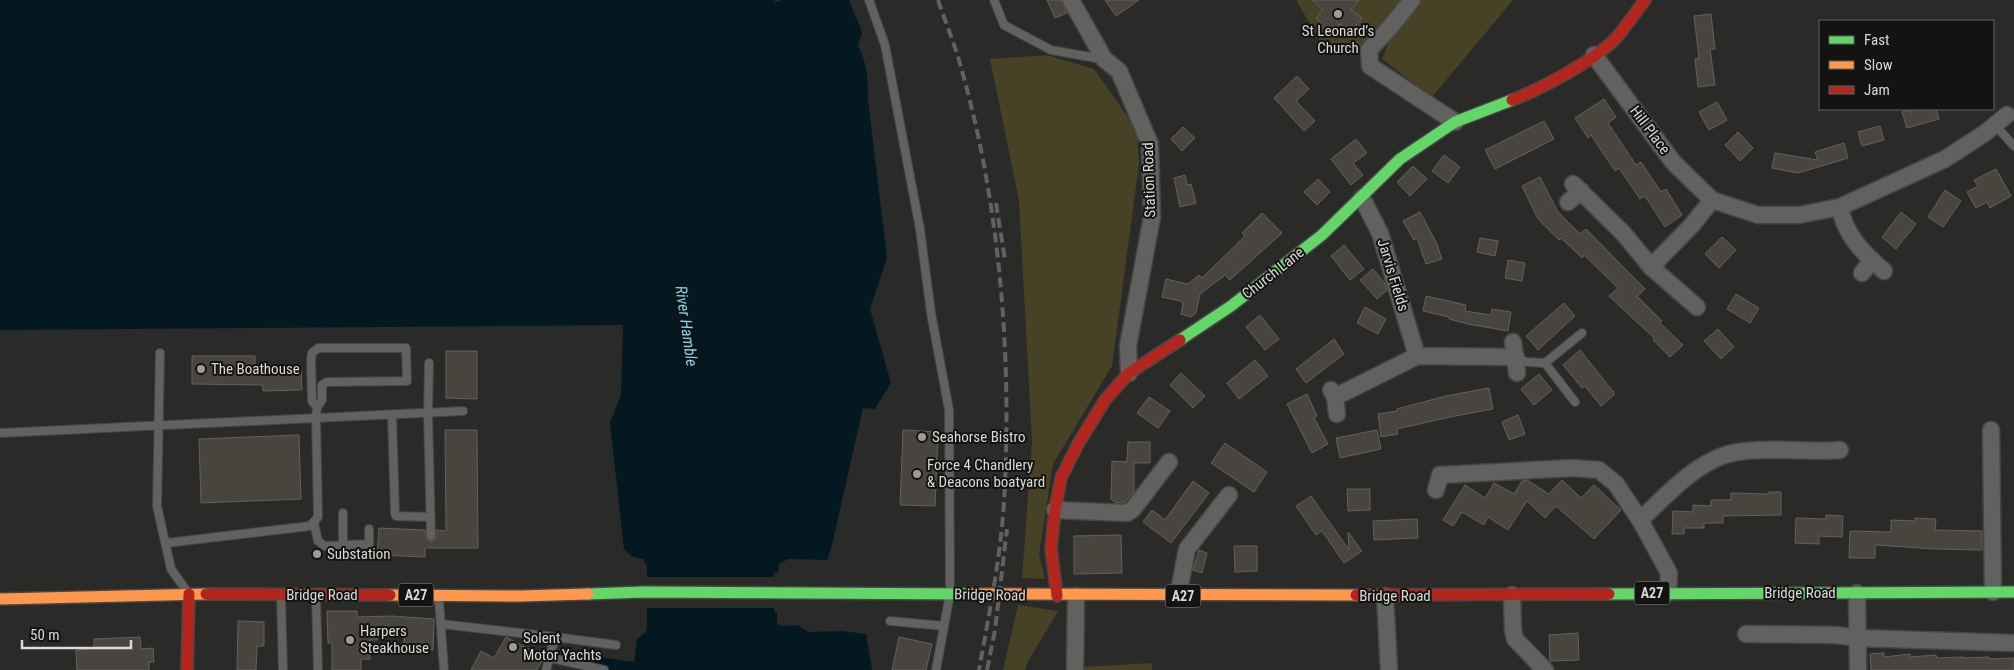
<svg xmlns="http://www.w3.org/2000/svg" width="2014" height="670" viewBox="0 0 2014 670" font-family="'Roboto Condensed',sans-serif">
  <rect width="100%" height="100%" fill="#2a2a29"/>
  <!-- green -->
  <g fill="#474126">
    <path d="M1296 0H1402L1357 53 1326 51Z"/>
    <path d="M1420 0H1513L1432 97 1382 59 1391 36Z"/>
    <path d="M1047 55 1094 69 1137 130 1139 164 1112 366 1053 464 1039 555 1045 579 1022 578 1032 442 1019 201 990 59Z"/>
    <path d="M1018 605 1058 611 1027 663 1025 670H1003Z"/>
    <path d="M1152 663V670H1082V667Z"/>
  </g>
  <!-- water -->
  <path fill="#041821" d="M0 0H774L776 2 782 0H849L862 32 858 46C868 66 868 79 868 100L887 258 870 309 891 383 875 409 863 408 831 549 827 560 788 559 779 564 778 572 774 573V611L777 613V624L783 626 798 625 808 632 842 631 866 634 872 670H577L579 654 634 662 637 639 646 632 647 625V566L643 559 631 556 624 549 610 423 621 395 623 325 0 330Z"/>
  <!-- pier -->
  <rect fill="#2a2a29" x="645" y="577" width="131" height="31"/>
  <!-- building -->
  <g fill="#4a443e" stroke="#626161">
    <path d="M1047 0H1061L1067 13 1055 18Z"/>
    <path d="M1105 0H1139L1116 16Z"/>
    <path d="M1312 0H1359L1351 10 1362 18 1350 32 1340 24 1331 34 1320 25 1322 23 1316 18 1323 10Z"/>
    <path d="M1711 14 1715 49H1710L1715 85 1698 87 1695 59 1699 58 1694 16Z"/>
    <path d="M1297 76 1309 89 1296 101 1315 121 1304 131 1274 98Z"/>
    <path d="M1604 99 1616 117 1608 123 1636 165 1641 162 1661 192 1666 189 1682 215 1665 227 1645 196 1640 199 1619 168 1615 171 1591 135 1588 138 1575 118Z"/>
    <path d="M1717 102 1727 120 1709 130 1699 112Z"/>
    <path d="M1914 109H1936L1939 119 1907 128 1902 112Z"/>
    <path d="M1544 121 1554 139 1495 169 1485 150Z"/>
    <path d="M1880 126 1884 140 1862 146 1858 132Z"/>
    <path d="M1183 127 1195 138 1182 151 1171 139Z"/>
    <path d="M1738 132 1753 148 1740 161 1725 145Z"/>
    <path d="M1356 139 1367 153 1353 163 1363 175 1351 185 1331 159Z"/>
    <path d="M1844 143 1848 158 1798 173 1772 168 1775 153 1818 160 1815 152Z"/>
    <path d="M1444 155 1460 167 1448 183 1432 171Z"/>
    <path d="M1413 166 1427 179 1410 196 1397 182Z"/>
    <path d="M1996 169 2011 196 1990 208 1987 202 1976 208 1967 192 1978 186 1974 180Z"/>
    <path d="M1185 175 1187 185 1191 184 1196 203 1180 207 1174 178Z"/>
    <path d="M1540 177 1558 212 1580 234 1586 229 1645 289 1637 296 1662 321 1660 323 1683 345 1670 357 1653 340 1654 338 1609 296 1618 288 1584 255 1582 258 1561 238 1559 240 1538 219 1522 186Z"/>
    <path d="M1318 179 1330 192 1317 205 1304 192Z"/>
    <path d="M1945 190 1961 201 1943 227 1928 217Z"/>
    <path d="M1420 212 1436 242 1442 259 1426 264 1417 238 1414 240 1403 221Z"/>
    <path d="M1901 212 1916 224 1896 249 1882 237Z"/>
    <path d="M1262 213 1282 233 1230 280 1225 275 1200 294 1196 313 1191 317 1181 314 1183 304 1181 301 1162 297 1166 279 1188 284 1199 275 1202 278 1245 236 1242 233Z"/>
    <path d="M1722 237 1736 250 1719 268 1705 254Z"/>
    <path d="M1480 238 1498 241 1495 256 1477 252Z"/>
    <path d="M1344 245 1364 269 1350 280 1331 256Z"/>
    <path d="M1508 260 1525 263 1522 281 1505 278Z"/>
    <path d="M1373 269 1384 282 1387 290 1377 299 1360 280Z"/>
    <path d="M1736 294 1759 308 1750 323 1727 309Z"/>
    <path d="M1426 296 1466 305 1465 311 1491 315 1492 309 1511 312 1508 331 1468 324 1449 319V317L1423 311Z"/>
    <path d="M1564 303 1575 316 1538 350 1526 336Z"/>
    <path d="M1365 307 1386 319 1378 334 1357 323Z"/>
    <path d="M1260 315 1279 339 1265 350 1246 327Z"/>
    <path d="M1718 329 1734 347 1721 359 1704 341Z"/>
    <path d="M1334 339 1344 354 1306 383 1296 369Z"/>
    <path d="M1580 350 1615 394 1601 406 1585 386 1582 388 1563 365Z"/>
    <path d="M446 351H477V399L446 398Z"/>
    <path d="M192 356H255V372L301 370 302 390 263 391V385L192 384Z"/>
    <path d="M1255 360 1268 376 1239 399 1227 383Z"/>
    <path d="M1181 373 1205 396 1193 408 1170 385Z"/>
    <path d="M1539 374 1552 390 1534 405 1521 389Z"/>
    <path d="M1489 388 1493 409 1450 417 1397 429 1398 434 1381 437 1378 414 1397 411V409L1446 396Z"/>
    <path d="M1307 394 1317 416 1314 418 1328 444 1312 453 1287 404Z"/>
    <path d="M1149 397 1170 411 1158 428 1137 413Z"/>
    <path d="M1518 415 1525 434 1509 440 1502 422Z"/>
    <path d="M445 430H477L478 548H425V557L377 555 379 528 425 530 426 538 431 542 436 538V530L446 531Z"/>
    <path d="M903 430 938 432 935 506 900 505Z"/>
    <path d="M1377 430 1381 449 1340 458 1336 438Z"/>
    <path d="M299 435 301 499 201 503 199 439Z"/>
    <path d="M1128 442H1150V463H1134V492L1124 503H1116L1111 499 1112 461 1127 462Z"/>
    <path d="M1225 443 1267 472 1254 492 1211 463Z"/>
    <path d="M1527 480 1549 494 1562 480 1581 498 1594 485 1621 510 1594 539 1556 506 1545 518 1527 501 1508 530 1488 517 1484 525 1462 512 1453 526 1443 520 1465 485 1485 498 1494 483 1514 494 1522 481Z"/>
    <path d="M1193 481 1209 493 1171 543 1143 522 1152 510 1165 520Z"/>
    <path d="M1347 489H1370V510L1348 511Z"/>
    <path d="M1769 492H1781V515L1723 516V523H1704V528H1684V534H1672L1673 511 1693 512V505L1711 506V500H1731V493L1769 494Z"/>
    <path d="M1311 496 1349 550 1348 532 1362 551 1344 563 1322 531 1316 535 1296 506Z"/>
    <path d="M1826 515 1843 516 1842 537 1819 536V544L1795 543 1796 518 1826 519Z"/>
    <path d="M1915 518 1936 519 1935 530 1982 531V550L1934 549 1875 545V558H1849L1850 531 1891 532V520L1915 521Z"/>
    <path d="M1417 519 1418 538 1374 540 1373 521Z"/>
    <path d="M1121 535 1122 573 1074 574V536Z"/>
    <path d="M1234 546H1257V571L1235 572Z"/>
    <path d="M1199 550 1207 553 1202 573 1193 570Z"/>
    <path d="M327 611H357V617L392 616 434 619 433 650 404 648V636H377V640H370V659H361V670H332V643H328Z"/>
    <path d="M238 621 264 622V646H257L256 670H237Z"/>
    <path d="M1578 633 1579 660 1550 661 1549 635Z"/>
    <path d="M140 637 141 649 153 648 154 662H149V670H77L76 650 94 649V639Z"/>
    <path d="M506 637 544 657 537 670H471L481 651 494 658Z"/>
    <path d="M899 637 932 644 926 670H892Z"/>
    <path d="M1884 653V657L1910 654V657L1936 655 1937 658 1963 657V658L1989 657V659L2014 658V670H1871L1870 654Z"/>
  </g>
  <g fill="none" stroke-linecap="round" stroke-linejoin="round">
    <defs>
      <g id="lane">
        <path d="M869 0 885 45 920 229 931 313 949 410 950 594 936 670"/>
        <path d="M994 0 1004 25 1051 50 1102 59"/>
        <path d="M1995 125 2014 146"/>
        <path d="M160 353 157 506 171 569 186 590"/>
        <path d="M1516 357 1526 362 1545 363 1582 333"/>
        <path d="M429 363 428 413 431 536"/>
        <path d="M1545 363 1575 402"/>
        <path d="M392 415 395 513 396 516 430 517"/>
        <path d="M0 433 463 411"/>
        <path d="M314 523 318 541 325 546 369 544V529"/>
        <path d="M166 543 310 526 318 517 316 418 317 407 322 400V385L327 382 407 381 406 348H318L312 353 311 360 312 401 317 407"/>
        <path d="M343 545V513"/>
        <path d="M281 597 283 670"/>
        <path d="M316 597 318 670"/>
        <path d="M439 600 444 670"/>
        <path d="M890 621 944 626"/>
        <path d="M441 624 555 637"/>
        <path d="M551 658 604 670"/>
        <path d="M546 670 555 637 616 645"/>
      </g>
      <g id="street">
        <path d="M1071 0 1104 59 1119 71 1150 144 1152 217 1128 346 1129 373"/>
        <path d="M1412 0 1391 26 1369 50 1370 66 1455 122"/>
        <path d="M1594 55 1673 162 1712 200 1758 215H1799L1840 207 1945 159 1985 133 2007 115"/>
        <path d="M1573 184 1624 234 1651 267 1697 307"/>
        <path d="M1362 198 1380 233 1417 356"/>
        <path d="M1568 202 1581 191"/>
        <path d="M1840 207C1844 234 1864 254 1884 271"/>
        <path d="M1651 267 1692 225 1712 200"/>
        <path d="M1862 273 1872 260"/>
        <path d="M1513 342 1517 373"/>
        <path d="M1331 390 1335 397 1337 414"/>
        <path d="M1335 397 1417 356 1516 357"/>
        <path d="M1991 430 1993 592"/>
        <path d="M1436 490 1440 475 1572 468 1599 470 1616 484 1640 520 1669 573 1668 593"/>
        <path d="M1055 510 1127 513 1133 509 1169 462"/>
        <path d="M1640 520C1665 497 1692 466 1725 455 1758 445 1805 453 1840 450"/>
        <path d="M1857 593 1858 670"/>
        <path d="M1512 595 1513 630 1515 639 1545 670"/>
        <path d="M1178 596 1187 549 1229 495"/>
        <path d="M1385 596 1389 670"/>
        <path d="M1746 634 1836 635 1858 638 2014 643"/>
        <path d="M1075 670 1076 596"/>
      </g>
      <g id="fast">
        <path d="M1180 340 1231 306 1322 235 1400 159 1455 122 1512 100"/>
        <path d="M588 594 643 592 970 594"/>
        <path d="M1609 594 2014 592"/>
      </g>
      <g id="slow">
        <path d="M970 594 1356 595"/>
        <path d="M390 595 520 596 588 594"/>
        <path d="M0 599 206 594"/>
      </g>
      <g id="jam">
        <path d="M1512 100C1541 89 1597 59 1617 37 1627 25 1636 12 1645 0"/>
        <path d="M206 594 390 595"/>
        <path d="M1356 595 1609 594"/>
        <path d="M1057 596 1051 548 1055 510 1061 478 1078 444 1105 400 1129 373 1180 340"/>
        <path d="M187 670 189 594"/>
      </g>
    </defs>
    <!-- lane casing -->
    <use href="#lane" stroke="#464645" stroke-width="10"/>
    <!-- street casing -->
    <use href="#street" stroke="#464645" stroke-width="19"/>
    <!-- fast casing -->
    <use href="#fast" stroke="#464645" stroke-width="14"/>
    <!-- slow casing -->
    <use href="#slow" stroke="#464645" stroke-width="14"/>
    <!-- jam casing -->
    <use href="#jam" stroke="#464645" stroke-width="14"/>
    <!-- lane -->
    <use href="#lane" stroke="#616160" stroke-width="8"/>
    <!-- street -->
    <use href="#street" stroke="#616160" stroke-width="16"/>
    <!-- fast -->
    <use href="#fast" stroke="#63d668" stroke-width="11"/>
    <!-- slow -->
    <use href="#slow" stroke="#ff974d" stroke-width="11"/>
    <!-- jam -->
    <use href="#jam" stroke="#b3261e" stroke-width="11"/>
    <!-- rail -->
    <g stroke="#616160" stroke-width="4" stroke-dasharray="10 5" stroke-linecap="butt">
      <path d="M938 0C946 24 956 47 962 71 999 202 1011 348 1005 483 1003 545 990 609 979 670"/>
      <path d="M996 203 1005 260"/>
      <path d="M987 670 995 630 1007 529"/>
    </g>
  </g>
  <!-- markers -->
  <g fill="#9c9c9a" stroke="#131312" stroke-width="2">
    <circle cx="1338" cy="14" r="5"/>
    <circle cx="201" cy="369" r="5"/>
    <circle cx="922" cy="437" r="5"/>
    <circle cx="917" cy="474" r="5"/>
    <circle cx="317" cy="554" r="5"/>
    <circle cx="350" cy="640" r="5"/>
    <circle cx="513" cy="647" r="5"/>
  </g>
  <g text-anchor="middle" stroke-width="4" stroke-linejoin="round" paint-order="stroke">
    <!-- shield labels -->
    <g fill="#131312" stroke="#9e9e9c" stroke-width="1">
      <rect x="1634.5" y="581.5" width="35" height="23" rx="4"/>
      <rect x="398.5" y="583.5" width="35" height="23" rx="4"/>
      <rect x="1165.5" y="584.5" width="35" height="23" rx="4"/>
    </g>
    <g font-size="14" font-weight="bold" fill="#d9d9d7">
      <text x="1652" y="598">A27</text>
      <text x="416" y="600">A27</text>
      <text x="1183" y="601">A27</text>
    </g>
    <!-- poi labels -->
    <g font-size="15" fill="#d9d9d7" stroke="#131312" text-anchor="start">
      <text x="1338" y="36" text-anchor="middle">St Leonard’s<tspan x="1338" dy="17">Church</tspan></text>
      <text x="211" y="374">The Boathouse</text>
      <text x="932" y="442">Seahorse Bistro</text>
      <text x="927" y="470">Force 4 Chandlery<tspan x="927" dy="17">&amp; Deacons boatyard</tspan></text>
      <text x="327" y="559">Substation</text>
      <text x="360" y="636">Harpers<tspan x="360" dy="17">Steakhouse</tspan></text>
      <text x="523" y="643">Solent<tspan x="523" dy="17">Motor Yachts</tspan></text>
    </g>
    <!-- street labels -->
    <g font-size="15" fill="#d9d9d7" stroke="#131312">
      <text transform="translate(1650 130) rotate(53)" y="5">Hill Place</text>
      <text transform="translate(1149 180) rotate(-92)" y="5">Station Road</text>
      <text transform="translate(1273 273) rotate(-38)" y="5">Church Lane</text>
      <text transform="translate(1393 275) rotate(73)" y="5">Jarvis Fields</text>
      <text x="1800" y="598">Bridge Road</text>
      <text x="322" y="600">Bridge Road</text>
      <text transform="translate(990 595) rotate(1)" y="5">Bridge Road</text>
      <text x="1395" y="601">Bridge Road</text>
    </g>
    <!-- water labels -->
    <g font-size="16" font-style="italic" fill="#7fd3f4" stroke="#131312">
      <text transform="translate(687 326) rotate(82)" y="6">River Hamble</text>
    </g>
  </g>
  <!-- legend -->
  <rect x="1819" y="20" width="175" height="90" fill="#131312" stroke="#626261"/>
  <rect x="1829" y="36" width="25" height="8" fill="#63d668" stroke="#626261"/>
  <text x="1864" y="45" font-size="15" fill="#d9d9d7">Fast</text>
  <rect x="1829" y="61" width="25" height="8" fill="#ff974d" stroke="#626261"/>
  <text x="1864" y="70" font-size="15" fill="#d9d9d7">Slow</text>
  <rect x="1829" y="86" width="25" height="8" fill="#b3261e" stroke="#626261"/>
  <text x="1864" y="95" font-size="15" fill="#d9d9d7">Jam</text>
  <!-- scale -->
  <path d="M22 640v8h109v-8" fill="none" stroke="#d9d9d7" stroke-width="2.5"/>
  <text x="30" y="640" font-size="15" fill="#d9d9d7" stroke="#131312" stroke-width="4" paint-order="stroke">50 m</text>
</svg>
